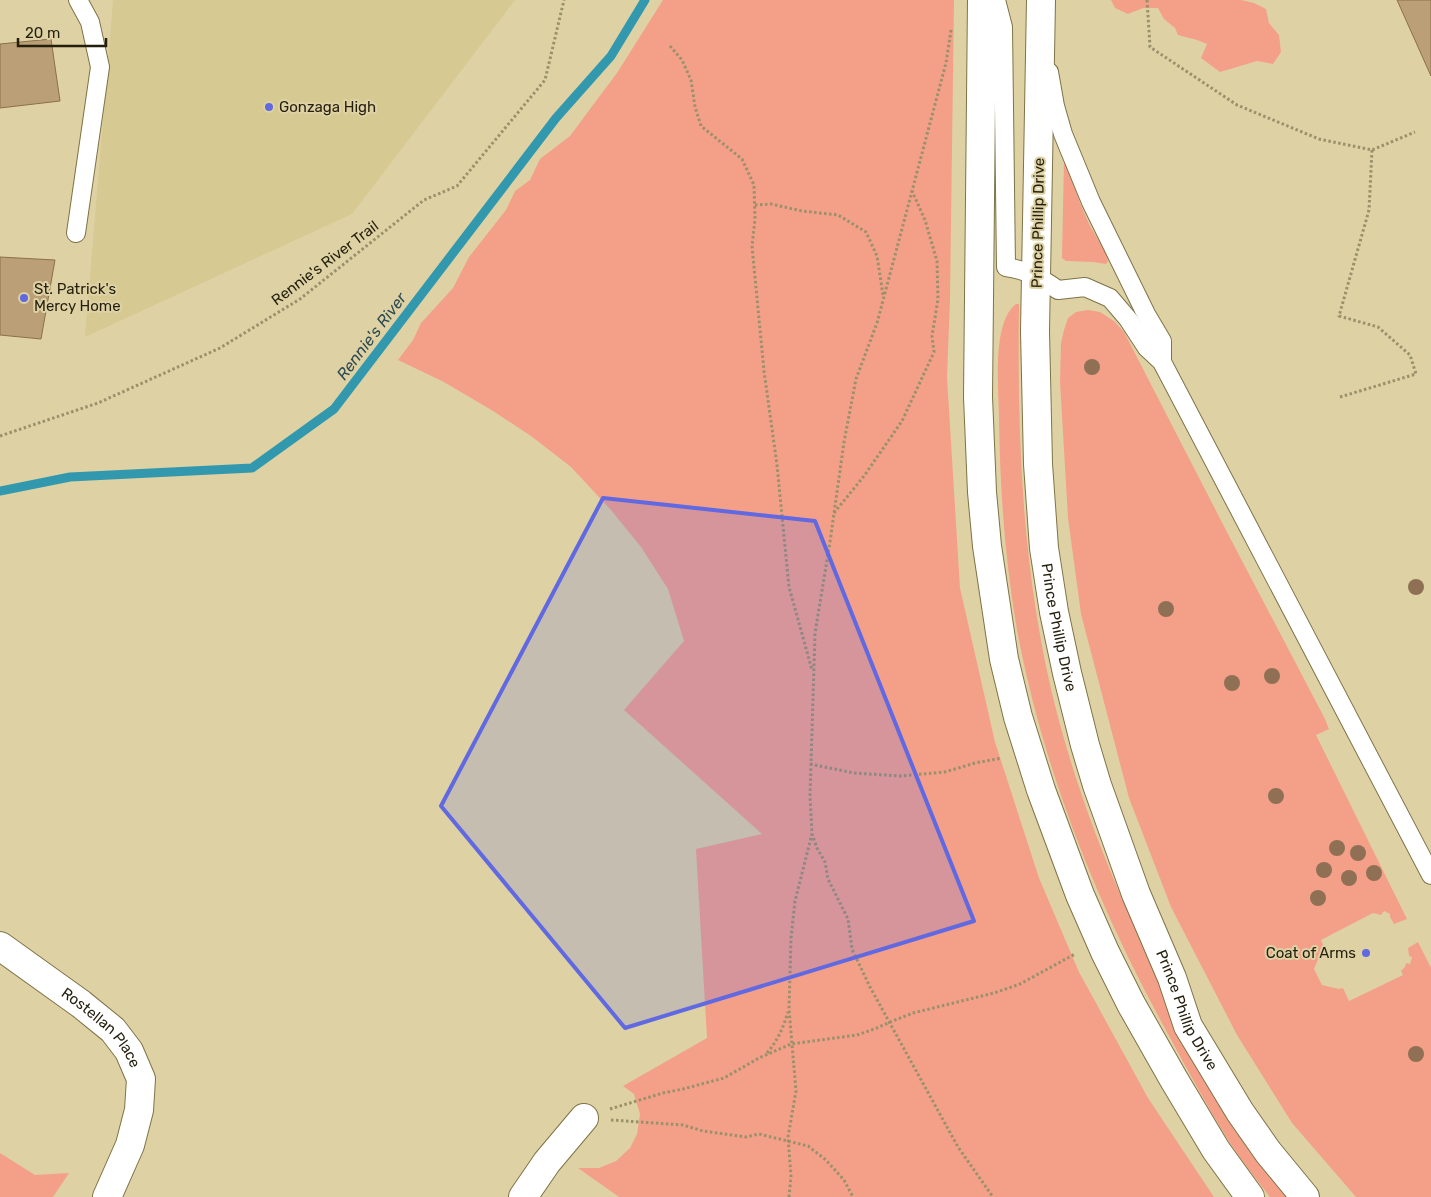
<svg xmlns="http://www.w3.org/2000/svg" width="1431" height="1197" viewBox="0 0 1431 1197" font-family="Rubik,sans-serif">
  <rect width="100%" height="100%" fill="#ded2a4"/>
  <!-- built -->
  <path fill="#d6c992" d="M113 0H515L352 214 85 337Z"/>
  <!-- green -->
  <g fill="#f4a089">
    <path d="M663 0H954L950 300 947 377 960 588 995 742 1039 878 1079 972 1148 1098 1214 1197H619L578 1168H599L616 1161 630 1148 637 1134 640 1114 634 1094 623 1086 707 1038 696 849 762 834 624 710 684 641 668 589 641 547 611 510 571 467 531 436 493 411 444 382 398 360 413 340 421 323 453 288 469 257 506 210 515 191 530 180 540 159 570 136 596 101 617 73Z"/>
    <path d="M1111 0H1241L1254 3 1266 9 1269 23 1279 35 1281 52 1273 64 1257 61 1220 72 1201 58 1207 44 1197 40 1178 35 1175 28 1164 19 1158 8H1143L1128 14 1115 8Z"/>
    <path d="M1064 159 1082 208 1090 226 1106 253 1108 261 1106 264 1093 262 1066 261 1062 258Z"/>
    <path d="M1016 304H1019V310C1017 446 1023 584 1058 717 1079 796 1109 874 1145 948 1158 977 1178 1003 1194 1030 1228 1086 1262 1141 1296 1197H1270C1256 1179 1242 1161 1230 1143 1208 1108 1188 1071 1168 1034 1098 907 1044 773 1017 630 1005 561 1000 490 999 419 999 391 991 323 1016 304Z"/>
    <path d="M1088 310 1100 312 1114 321 1124 332 1228 534 1324 717 1329 729 1316 735 1407 919 1394 924 1390 917V914L1384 911 1381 915 1373 913 1321 940 1326 951 1320 955 1314 969 1322 985 1339 989 1343 988 1349 1001 1403 975 1401 971 1405 967 1406 963 1410 964 1412 957 1409 956 1408 948 1418 942 1431 968V1197H1356L1292 1123 1237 1035 1171 907 1129 798 1081 614 1068 518 1060 382 1061 343 1064 330 1068 318 1076 312Z"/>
    <path d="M0 1153 35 1175 69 1173 53 1197H0Z"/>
  </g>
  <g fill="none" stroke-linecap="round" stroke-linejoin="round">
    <!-- stream -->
    <path stroke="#3298ae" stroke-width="9" d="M0 491 70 477 252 468 334 409 556 118 611 56 645 0"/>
  </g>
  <!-- building -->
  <g fill="#bb9f77" stroke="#8b704a">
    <path d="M1397 0H1431V76Z"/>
    <path d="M51 39 60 101 0 108V44Z"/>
    <path d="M0 257 55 260 41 339 0 335Z"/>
  </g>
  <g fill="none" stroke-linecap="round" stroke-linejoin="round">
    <defs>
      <g id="lane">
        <path d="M996 0 1003 27 1006 267C1027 270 1041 278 1058 290L1085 287 1110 298 1128 319 1147 348 1162 362 1431 875"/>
        <path d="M1049 72 1055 106 1063 134 1091 202 1146 314 1162 341V362"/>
        <path d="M76 233 100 67 90 22 78 0"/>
      </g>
      <g id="street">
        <path id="s1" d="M0 946 81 1004 113 1030 129 1051 141 1079 139 1110 130 1145 107 1197"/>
        <path d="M523 1197 547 1162 584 1118"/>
      </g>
      <g id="primary">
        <path d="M982 0 978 397 982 492 987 546 1004 659 1018 717 1041 790 1080 895 1105 952 1131 1004 1173 1078 1216 1150 1250 1197"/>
        <path id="s2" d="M1041 0 1035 331 1038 464 1044 548 1054 612 1067 673 1085 745 1097 785 1136 894 1172 978 1188 1026 1240 1112 1268 1152 1305 1197"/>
      </g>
    </defs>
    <!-- lane casing -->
    <use href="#lane" stroke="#7e7347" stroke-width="20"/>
    <!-- street casing -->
    <use href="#street" stroke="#7e7347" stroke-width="30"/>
    <!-- primary casing -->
    <use href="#primary" stroke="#7e7347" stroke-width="30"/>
    <!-- path -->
    <g stroke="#99906c" stroke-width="3" stroke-dasharray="2.5 2.5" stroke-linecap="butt">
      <path d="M1147 0 1150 47 1237 105 1319 139 1372 150 1415 132"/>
      <path d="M951 30 946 63 877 323 856 379 844 442 830 542 815 633 810 796 812 834 817 848 825 862 828 879 848 919 852 949 870 987 958 1147 993 1197"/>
      <path d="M670 46 682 60 691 80 695 107 701 126 742 159 754 185 755 219 752 246 764 371 777 465 789 587 812 670"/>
      <path d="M755 205 771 204 802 211 838 215 866 232 877 256 883 295"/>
      <path d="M1340 397 1416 374 1410 355 1378 327 1339 316 1369 210 1372 150"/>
      <path d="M0 436 98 403 220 348 300 299 424 200 457 186 545 80 564 0"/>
      <path d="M834 513 864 476 902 421 934 352 932 336 938 299 937 261 925 220 912 191"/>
      <path d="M810 764 854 773 900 776 945 772 975 763 1002 758"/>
      <path d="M767 1053C778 1040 783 1028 788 1012"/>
      <path d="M610 1109 663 1093 683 1089 724 1078 759 1058 791 1044 857 1035 877 1028 890 1022 913 1013 994 993 1020 984 1075 954"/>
      <path d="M611 1120 683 1125 703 1131 746 1137 759 1134 808 1146 826 1160 844 1180 853 1197"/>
      <path d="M789 1197 791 1176 788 1137 796 1091 789 1009 791 938 795 901 812 834"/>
    </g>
    <!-- lane -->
    <use href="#lane" stroke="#fff" stroke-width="18"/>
    <!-- street -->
    <use href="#street" stroke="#fff" stroke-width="28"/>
    <!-- primary -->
    <use href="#primary" stroke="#fff" stroke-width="28"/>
  </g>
  <!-- trees -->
  <g fill="#8f7054">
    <circle cx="1092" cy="367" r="8"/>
    <circle cx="1416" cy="587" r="8"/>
    <circle cx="1166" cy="609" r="8"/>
    <circle cx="1272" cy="676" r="8"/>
    <circle cx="1232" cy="683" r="8"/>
    <circle cx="1276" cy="796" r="8"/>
    <circle cx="1337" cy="848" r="8"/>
    <circle cx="1358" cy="853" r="8"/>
    <circle cx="1324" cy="870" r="8"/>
    <circle cx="1374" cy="873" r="8"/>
    <circle cx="1349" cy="878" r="8"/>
    <circle cx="1318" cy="898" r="8"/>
    <circle cx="1416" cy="1054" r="8"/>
  </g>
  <!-- marked area -->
  <path fill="#6069e1" fill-opacity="0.2" stroke="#6069e1" stroke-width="4" stroke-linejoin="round" d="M603 498 815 521 974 921 625 1028 441 806Z"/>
  <!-- markers -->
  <g fill="#6069e1" stroke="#ded2a4" stroke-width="2">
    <circle cx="269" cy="107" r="5"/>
    <circle cx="24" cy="298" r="5"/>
    <circle cx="1366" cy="953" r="5"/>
  </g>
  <g text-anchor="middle" stroke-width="4" stroke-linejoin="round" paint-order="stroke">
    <!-- poi labels -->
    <g font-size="15" fill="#241f0d" stroke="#ded2a4" text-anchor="start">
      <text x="279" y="112">Gonzaga High</text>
      <text x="34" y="294">St. Patrick's<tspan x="34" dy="17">Mercy Home</tspan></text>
      <text x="1356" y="958" text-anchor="end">Coat of Arms</text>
    </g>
    <!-- street labels -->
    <g font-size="15" fill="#241f0d" stroke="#ded2a4">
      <text transform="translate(1038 223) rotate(-89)" y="5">Prince Phillip Drive</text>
      <text transform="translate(325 263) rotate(-37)" y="5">Rennie's River Trail</text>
      <text dy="5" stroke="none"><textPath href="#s2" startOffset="629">Prince Phillip Drive</textPath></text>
      <text dy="5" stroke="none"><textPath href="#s2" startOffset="1034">Prince Phillip Drive</textPath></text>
      <text dy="5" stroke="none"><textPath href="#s1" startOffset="131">Rostellan Place</textPath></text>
    </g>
    <!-- water labels -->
    <g font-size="16" font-style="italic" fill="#2d4b53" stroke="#ded2a4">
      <text transform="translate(371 336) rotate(-53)" y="6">Rennie's River</text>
    </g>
  </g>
  <!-- scale -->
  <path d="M18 38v8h88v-8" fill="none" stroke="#241f0d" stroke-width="2.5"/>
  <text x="25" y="38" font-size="15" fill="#241f0d" stroke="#ded2a4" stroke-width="4" paint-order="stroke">20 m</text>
</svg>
